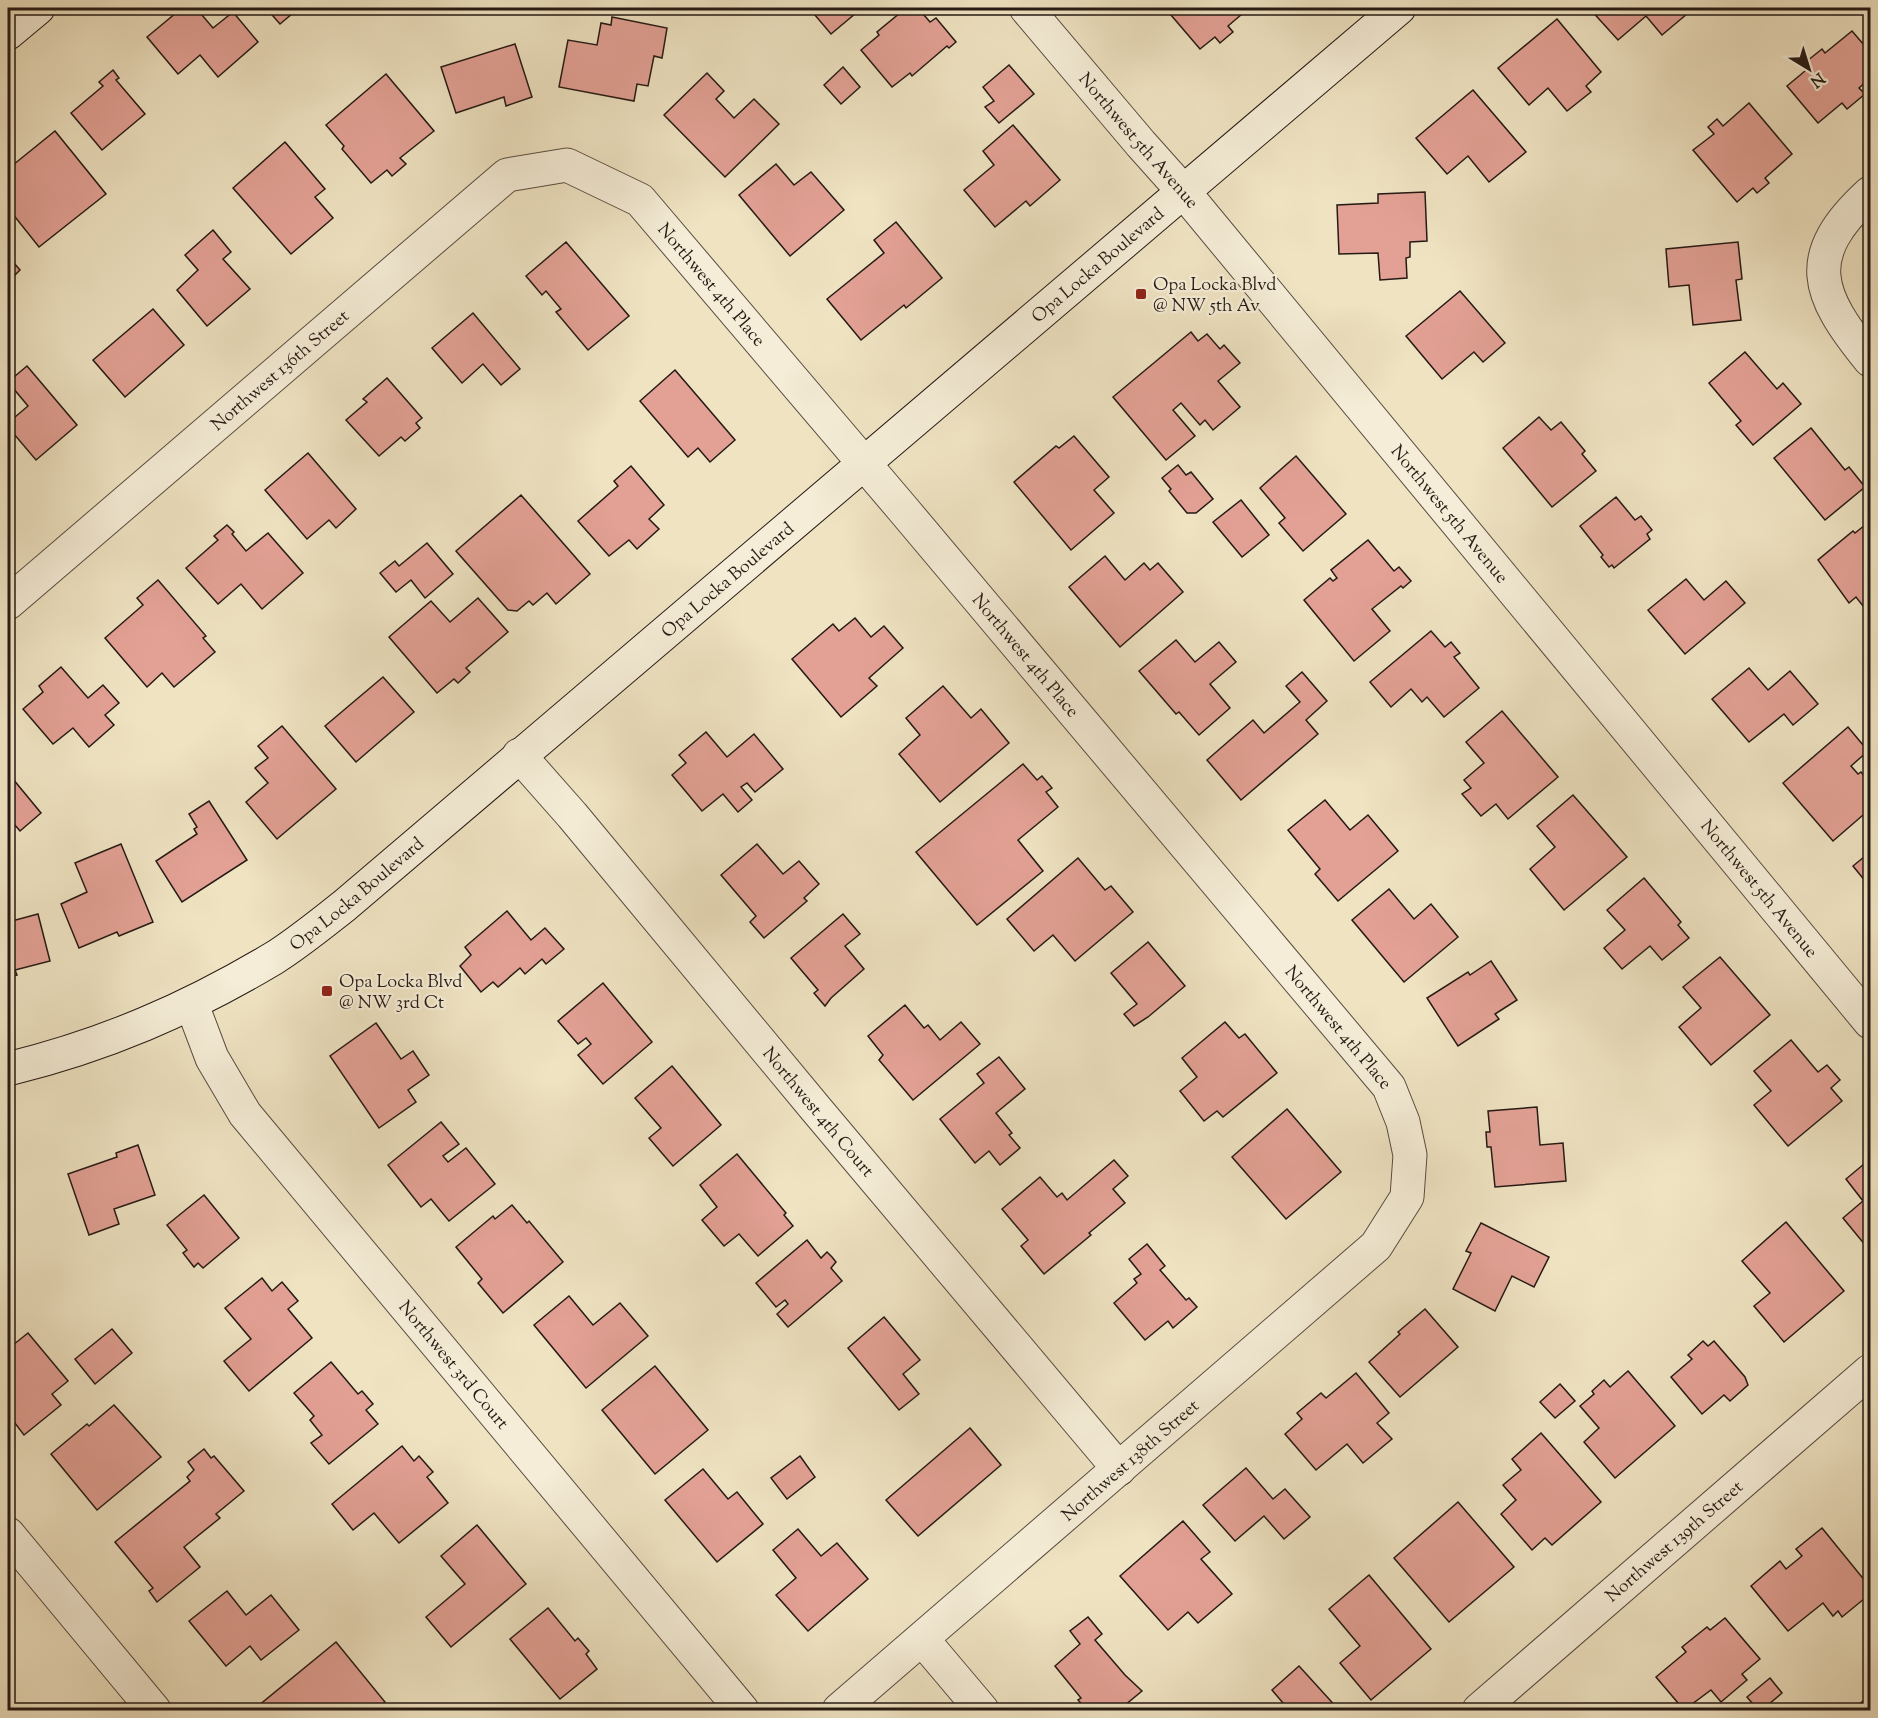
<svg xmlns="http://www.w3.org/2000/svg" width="1878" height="1718" viewBox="0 0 1878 1718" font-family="'Sorts Mill Goudy',serif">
  <rect width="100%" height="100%" fill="#efe3c2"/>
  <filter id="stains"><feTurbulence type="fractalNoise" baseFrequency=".00333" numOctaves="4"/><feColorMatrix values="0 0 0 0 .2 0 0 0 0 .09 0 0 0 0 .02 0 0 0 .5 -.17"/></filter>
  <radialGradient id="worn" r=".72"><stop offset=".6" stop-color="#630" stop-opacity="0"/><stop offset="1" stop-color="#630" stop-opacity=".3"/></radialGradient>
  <!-- building -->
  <g fill="#e3a195" stroke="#251a14" stroke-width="1.5">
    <path d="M182 8H196L213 28 233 12 258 42 218 77 200 55 178 74 147 37Z"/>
    <path d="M266 8H299L280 24Z"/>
    <path d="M809 8H862L831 34Z"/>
    <path d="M906 8H918L930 22 936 18 956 42 949 48 947 46 912 76 910 73 892 87 861 50 879 35 877 32Z"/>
    <path d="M1180 8H1249L1228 26 1233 32 1227 37 1220 43 1215 37 1200 49 1171 15Z"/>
    <path d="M1589 8H1694L1662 35 1646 16 1618 40Z"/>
    <path d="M612 17 667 28 662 58 654 56 648 86 637 84 634 101 559 87 568 40 597 45 601 23 611 25Z"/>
    <path d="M1557 19 1601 72 1586 86 1591 92 1567 111 1548 88 1529 105 1498 68Z"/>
    <path d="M1852 31 1870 52V78L1859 88 1865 94 1847 109 1842 103 1818 123 1787 86 1811 66 1807 61 1822 49 1825 53Z"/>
    <path d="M515 44 532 97 506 106 504 97 456 113 441 67Z"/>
    <path d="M1009 65 1034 94 999 123 985 107 994 101 983 87Z"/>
    <path d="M843 67 860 87 841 104 824 85Z"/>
    <path d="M113 70 119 78 116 80 145 114 102 150 71 113 103 86 99 82Z"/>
    <path d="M707 73 724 91 716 99 734 118 754 99 779 124 725 177 664 115Z"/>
    <path d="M386 74 434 131 400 158 406 164 392 176 387 170 371 183 342 149 344 146 326 125Z"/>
    <path d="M1473 90 1526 152 1489 182 1468 156 1447 174 1416 138Z"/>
    <path d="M1749 103 1792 154 1765 178 1769 183 1757 193 1753 188 1737 202 1693 150 1714 134 1708 127 1717 119 1723 126Z"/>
    <path d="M1013 125 1060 180 1030 206 1026 201 995 227 964 190 994 165 983 151Z"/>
    <path d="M55 131 106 194 39 247 8 208V169Z"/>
    <path d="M285 142 325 189 315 197 333 218 291 254 233 188Z"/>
    <path d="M776 164 794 185 811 172 844 210 790 256 739 195Z"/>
    <path d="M1425 192 1427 241 1410 242V257L1406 258 1407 278 1380 280 1378 253 1339 254 1337 205 1378 203V194Z"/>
    <path d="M896 222 942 278 906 308 904 305 861 340 827 299 884 253 874 240Z"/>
    <path d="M213 230 231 252 223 259 250 289 207 326 177 290 198 270 185 255Z"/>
    <path d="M566 242 629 316 588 350 556 312 561 309 546 291 542 295 526 276Z"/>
    <path d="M1738 242 1742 279 1736 280 1741 320 1693 325 1689 285 1669 287 1666 249Z"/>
    <path d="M8 256 20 270 8 282Z"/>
    <path d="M1460 291 1505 343 1483 362 1474 352 1442 379 1406 336Z"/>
    <path d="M153 309 184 345 125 397 93 360Z"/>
    <path d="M473 313 520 369 501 385 483 364 462 383 432 348Z"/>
    <path d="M1191 332 1198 341 1207 334 1220 349 1224 345 1240 363 1218 381 1240 407 1213 430 1205 420 1200 425 1181 403 1173 410 1195 436 1166 460 1113 397Z"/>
    <path d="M1745 352 1777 389 1783 383 1801 404 1753 445 1736 425 1741 421 1709 383Z"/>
    <path d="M27 366 77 425 36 460 8 427V423L28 406 8 382Z"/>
    <path d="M675 370 735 440 710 462 698 448 688 457 640 401Z"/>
    <path d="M387 378 422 418 416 423 420 428 405 441 401 437 379 456 346 420 367 402 363 399Z"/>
    <path d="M1539 417 1551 430 1561 422 1585 451 1582 454 1596 471 1552 507 1503 448Z"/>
    <path d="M1811 428 1845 470 1849 467 1865 487 1825 520 1774 458Z"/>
    <path d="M1074 436 1109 477 1094 490 1114 513 1071 550 1014 482 1056 446 1059 448Z"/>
    <path d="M308 453 356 509 336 528 329 520 307 539 265 490Z"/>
    <path d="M1296 456 1346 514 1303 551 1279 523 1285 518 1260 488Z"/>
    <path d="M1178 465 1186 475 1191 472 1213 499 1196 513H1187L1169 491 1171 489 1162 478Z"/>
    <path d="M631 466 664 505 649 519 659 529 637 549 629 540 609 556 578 521 618 486 614 481Z"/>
    <path d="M521 495 590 574 556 604 547 593 533 605 529 601 517 611 508 610 456 551Z"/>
    <path d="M1616 497 1635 520 1641 516 1652 530 1647 534 1650 539 1614 568 1612 565 1609 567 1601 557 1603 555 1580 526Z"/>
    <path d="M1241 500 1269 535 1242 557 1213 522Z"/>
    <path d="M1870 521V600L1863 606 1856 597 1849 603 1818 560 1853 531 1855 533Z"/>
    <path d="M227 525 234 532 232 534 246 551 268 533 303 573 262 609 241 584 218 604 186 568 218 540 214 536Z"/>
    <path d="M1368 540 1394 571 1399 567 1411 581 1403 588 1401 586 1372 609 1390 631 1354 661 1304 600 1330 578 1333 581 1337 578 1331 570Z"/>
    <path d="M427 543 453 574 425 598 411 580 396 592 380 573 395 561 399 566Z"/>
    <path d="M1105 556 1125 580 1144 563 1150 570 1158 563 1183 592 1120 647 1069 587Z"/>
    <path d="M1686 579 1704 600 1726 581 1745 603 1685 654 1648 610Z"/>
    <path d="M158 580 206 636 203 638 215 652 174 687 162 673 147 687 105 638 143 605 137 598Z"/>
    <path d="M478 598 508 632 466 668 470 672 458 683 454 679 437 693 389 637 431 601 450 622Z"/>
    <path d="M855 618 871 637 884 626 903 648 869 678 877 686 841 717 792 659 833 624 839 631Z"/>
    <path d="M1431 631 1445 647 1451 642 1460 653 1454 657 1479 688 1444 717 1427 697 1422 702 1411 689 1391 707 1370 682Z"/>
    <path d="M1176 640 1195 662 1219 642 1236 662 1210 684 1230 708 1199 735 1179 712 1176 714 1139 671Z"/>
    <path d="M61 667 88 698 103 685 119 703 105 715 114 725 89 747 73 728 53 744 23 709 43 692 39 686Z"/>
    <path d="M1749 668 1768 690 1790 671 1818 704 1793 725 1784 714 1749 742 1712 699Z"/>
    <path d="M1302 672 1327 701 1306 720 1318 734 1241 800 1207 760 1253 720 1264 733 1300 702 1286 686Z"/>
    <path d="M383 677 414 712 356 762 325 726Z"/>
    <path d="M943 686 971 718 981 709 1009 743 940 802 899 754 920 735 906 718Z"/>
    <path d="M1502 711 1558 777 1508 819 1496 804 1481 816 1462 794 1471 788 1464 780 1484 763 1466 742Z"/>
    <path d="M282 726 336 789 277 839 246 802 268 783 255 768 268 758 258 746Z"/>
    <path d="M1848 727 1868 751 1851 766 1858 774 1861 772 1870 783V809L1833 841 1783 783Z"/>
    <path d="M706 732 727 757 754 734 783 769 755 792 747 783 741 787 752 800 738 812 723 794 702 811 672 775 686 763 679 755Z"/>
    <path d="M1023 764 1037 780 1042 776 1052 788 1046 792 1058 807 1018 840 1043 871 977 925 916 852Z"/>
    <path d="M8 773 41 813 20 831 8 817Z"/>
    <path d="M1573 795 1627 857 1564 910 1530 869 1555 847 1537 826Z"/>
    <path d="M1325 800 1350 830 1368 815 1398 851 1338 901 1315 874 1320 869 1288 830Z"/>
    <path d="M209 801 247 860 182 902 156 861 197 834 194 829 197 827 189 814Z"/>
    <path d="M121 844 153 922 119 936 117 932 79 948 61 904 87 892 75 863Z"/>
    <path d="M757 844 783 874 799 861 819 884 804 898 807 901 764 938 750 922 756 916 721 875Z"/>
    <path d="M1870 852V887L1853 866Z"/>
    <path d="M1078 858 1105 890 1111 886 1133 912 1075 961 1053 935 1034 951 1007 919Z"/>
    <path d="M1644 878 1681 922 1678 925 1689 938 1662 960 1650 946 1622 969 1604 948 1625 930 1607 910Z"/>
    <path d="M1389 889 1414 919 1431 904 1458 937 1404 982 1352 920Z"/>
    <path d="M507 911 531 940 545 928 564 949 546 964 542 959 525 974 520 968 498 987 493 982 481 992 460 966 471 955 465 947Z"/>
    <path d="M38 914 50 961 15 970 17 975 8 978V922Z"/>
    <path d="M843 914 860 934 845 946 864 969 831 998 825 1006 814 993 818 990 791 958Z"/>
    <path d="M1148 942 1185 986 1148 1017 1134 1026 1124 1014 1137 1004 1111 973Z"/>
    <path d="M1720 957 1770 1015 1711 1065 1679 1027 1701 1008 1683 987Z"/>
    <path d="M1491 961 1517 1000 1495 1014 1499 1019 1458 1046 1427 998 1468 972 1470 975Z"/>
    <path d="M603 983 652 1042 603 1084 578 1055 591 1044 586 1038 578 1044 558 1021Z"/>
    <path d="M905 1005 924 1028 928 1025 940 1040 961 1022 980 1044 913 1100 879 1060 883 1055 868 1036Z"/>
    <path d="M1225 1022 1239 1038 1245 1034 1277 1073 1223 1117 1217 1111 1204 1121 1180 1091 1197 1077 1182 1058Z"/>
    <path d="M376 1023 401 1059 413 1051 429 1075 408 1090 416 1102 379 1128 330 1056Z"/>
    <path d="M1791 1040 1818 1072 1827 1065 1840 1080 1831 1088 1842 1101 1788 1146 1754 1105 1771 1091 1754 1071Z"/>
    <path d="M999 1057 1025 1089 996 1113 1012 1133 1009 1135 1020 1148 1000 1165 989 1151 975 1163 940 1119 984 1083 977 1074Z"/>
    <path d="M672 1066 721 1125 673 1166 649 1138 661 1128 635 1098Z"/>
    <path d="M1537 1107 1540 1145 1563 1143 1566 1181 1495 1187 1491 1147H1487L1486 1132H1490L1488 1111Z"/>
    <path d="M1287 1109 1341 1172 1286 1219 1232 1157Z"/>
    <path d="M441 1122 459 1144 443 1156 448 1162 466 1148 495 1184 449 1221 431 1199 421 1207 388 1165Z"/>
    <path d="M138 1145 155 1195 114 1209 119 1224 89 1235 68 1174 117 1157 116 1153Z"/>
    <path d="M737 1154 786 1213 784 1215 793 1226 758 1256 739 1234 724 1246 702 1220 717 1207 700 1185Z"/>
    <path d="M1870 1159V1251L1843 1218 1863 1201 1846 1179Z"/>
    <path d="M1114 1160 1128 1176 1113 1189 1125 1203 1089 1233 1091 1235 1044 1274 1021 1246 1028 1240 1002 1209 1040 1177 1057 1197 1062 1193 1067 1200Z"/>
    <path d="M204 1195 239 1238 203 1268 198 1263 194 1267 183 1253 187 1250 167 1225Z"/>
    <path d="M512 1205 527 1223 529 1221 563 1262 503 1313 478 1283 482 1279 456 1247 493 1216 495 1219Z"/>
    <path d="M1786 1222 1844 1291 1784 1342 1754 1306 1770 1293 1742 1261Z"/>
    <path d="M1481 1223 1549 1257 1534 1287 1512 1276 1495 1311 1453 1289 1471 1253 1466 1251Z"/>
    <path d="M807 1240 821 1258 827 1252 832 1257 836 1262 831 1268 842 1281 788 1327 777 1314 788 1304 785 1300 776 1307 756 1283Z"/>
    <path d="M1147 1244 1165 1266 1160 1270 1186 1300 1189 1298 1197 1307 1173 1328 1168 1321 1145 1340 1114 1303 1137 1283 1134 1279 1141 1274 1129 1259Z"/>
    <path d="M262 1278 272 1291 282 1282 298 1301 288 1309 312 1338 249 1391 224 1361 251 1339 225 1308Z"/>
    <path d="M569 1296 593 1325 620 1303 648 1336 586 1388 534 1325Z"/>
    <path d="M1425 1309 1458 1347 1400 1397 1369 1362 1400 1334 1398 1332Z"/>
    <path d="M884 1317 920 1360 903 1374 919 1394 899 1410 848 1348Z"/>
    <path d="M112 1329 132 1353 95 1384 75 1359Z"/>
    <path d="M28 1333 68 1381 52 1394 61 1405 24 1435 8 1414V1349Z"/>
    <path d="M1703 1341 1708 1346 1714 1341 1745 1377 1748 1385 1730 1401 1724 1395 1702 1414 1671 1377 1692 1359 1688 1355Z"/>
    <path d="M331 1362 358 1394 362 1391 373 1404 366 1410 378 1424 329 1464 311 1443 322 1435 310 1420 314 1416 294 1393Z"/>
    <path d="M655 1366 708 1430 655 1474 602 1410Z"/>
    <path d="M1628 1371 1675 1426 1615 1478 1584 1442 1599 1428 1580 1406 1594 1394 1592 1391 1604 1380 1610 1387Z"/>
    <path d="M1356 1373 1389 1413 1377 1423 1392 1439 1363 1463 1347 1444 1316 1470 1285 1434 1302 1419 1297 1413 1321 1393 1326 1398Z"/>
    <path d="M1560 1384 1575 1401 1555 1418 1540 1402Z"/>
    <path d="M114 1405 161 1457 97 1510 51 1454 87 1424 89 1426Z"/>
    <path d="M970 1428 1001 1465 918 1536 886 1500Z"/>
    <path d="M1541 1433 1601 1502 1552 1545 1545 1538 1532 1550 1501 1514 1516 1500 1503 1485 1521 1470 1512 1459Z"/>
    <path d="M402 1446 414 1461 419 1456 433 1472 427 1477 448 1503 399 1543 374 1513 353 1530 332 1504Z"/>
    <path d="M204 1449 211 1458 214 1456 244 1491 216 1514 220 1518 184 1547 200 1567 157 1602 149 1591 153 1588 115 1542 190 1481 187 1477 194 1470 188 1462Z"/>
    <path d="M800 1456 815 1477 787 1499 771 1478Z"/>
    <path d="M1246 1468 1273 1499 1285 1489 1310 1517 1284 1539 1264 1516 1235 1541 1203 1505Z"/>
    <path d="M703 1469 728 1499 737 1492 763 1524 717 1562 665 1500Z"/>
    <path d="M1458 1502 1514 1567 1449 1622 1394 1558Z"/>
    <path d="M1183 1521 1210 1552 1201 1559 1232 1594 1198 1623 1188 1612 1168 1630 1120 1576Z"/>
    <path d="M477 1525 526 1584 451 1647 426 1617 465 1584 441 1556Z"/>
    <path d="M1822 1528 1870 1587V1594L1842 1617 1838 1611 1833 1616 1823 1603 1788 1631 1751 1586 1780 1561 1786 1569 1802 1556 1796 1549Z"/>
    <path d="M798 1529 821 1556 837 1543 868 1579 808 1631 776 1595 796 1578 773 1550Z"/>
    <path d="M1369 1575 1431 1649 1371 1700 1340 1663 1360 1646 1329 1609Z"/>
    <path d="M227 1591 246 1615 271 1595 299 1630 261 1660 250 1646 226 1666 189 1621Z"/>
    <path d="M548 1608 575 1641 578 1638 589 1651 586 1654 597 1669 560 1699 510 1639Z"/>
    <path d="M1088 1617 1102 1634 1095 1640 1125 1675 1142 1691 1119 1710H1087L1078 1700 1081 1698 1055 1666 1080 1644 1070 1631Z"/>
    <path d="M1725 1618 1760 1659 1742 1674 1747 1680 1721 1702 1711 1690 1684 1710 1656 1677 1686 1652 1682 1647 1707 1627 1710 1630Z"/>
    <path d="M336 1642 385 1702 374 1710H253Z"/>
    <path d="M1299 1666 1339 1710H1275L1283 1703 1272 1690Z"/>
    <path d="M1770 1678 1782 1693 1762 1710H1758L1747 1697Z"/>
    <path d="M1870 1695V1710H1861L1857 1706Z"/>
  </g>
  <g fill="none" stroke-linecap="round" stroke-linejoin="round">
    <defs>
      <g id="street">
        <path id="s1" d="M1026 8 1141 144 1183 191 1870 1022"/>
        <path d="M1870 193C1801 256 1816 294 1870 360"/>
        <path id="s2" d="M8 603 507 175 567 165 640 200 902 508 1389 1087 1403 1122 1410 1155 1407 1197 1376 1246 839 1710"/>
        <path id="s3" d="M519 755 572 815 816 1109 1119 1469"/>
        <path id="s4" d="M192 1005 212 1058 245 1114 742 1710"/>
        <path d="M8 1534 154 1710"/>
        <path d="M922 1639 982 1710"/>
        <path id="s5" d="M1479 1710 1870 1371"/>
      </g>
      <g id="secondary">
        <path d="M8 33 38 8"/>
        <path id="s6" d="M8 1069C105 1045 187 1010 274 958 298 943 321 924 344 906L1399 8"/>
      </g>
    </defs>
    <!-- street casing -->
    <use href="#street" stroke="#584c40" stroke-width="35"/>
    <!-- secondary casing -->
    <use href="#secondary" stroke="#251a14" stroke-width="35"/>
    <!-- street -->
    <use href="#street" stroke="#f5edd7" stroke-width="33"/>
    <!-- secondary -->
    <use href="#secondary" stroke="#f5edd7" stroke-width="33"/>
  </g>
  <!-- markers -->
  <g fill="#8f2418" stroke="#f5edd7" stroke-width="2">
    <rect x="1135" y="288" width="12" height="12" rx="3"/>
    <rect x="321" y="985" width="12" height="12" rx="3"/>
  </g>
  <g text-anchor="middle" stroke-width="4.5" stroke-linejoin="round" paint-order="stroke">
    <!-- street labels -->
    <g font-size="18" fill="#251a14" stroke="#f5edd7">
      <text dy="6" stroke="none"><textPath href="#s1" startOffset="174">Northwest 5th Avenue</textPath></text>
      <text dy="6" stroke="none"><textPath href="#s6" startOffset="1366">Opa Locka Boulevard</textPath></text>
      <text dy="6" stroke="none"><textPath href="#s2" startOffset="910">Northwest 4th Place</textPath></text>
      <text dy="6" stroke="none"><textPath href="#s2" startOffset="358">Northwest 136th Street</textPath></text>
      <text dy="6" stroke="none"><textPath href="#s1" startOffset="660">Northwest 5th Avenue</textPath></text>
      <text dy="6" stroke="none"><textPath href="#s6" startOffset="880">Opa Locka Boulevard</textPath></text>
      <text dy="6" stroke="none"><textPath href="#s2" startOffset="1396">Northwest 4th Place</textPath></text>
      <text dy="6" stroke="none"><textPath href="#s1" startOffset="1146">Northwest 5th Avenue</textPath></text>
      <text dy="6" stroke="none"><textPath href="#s6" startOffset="394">Opa Locka Boulevard</textPath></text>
      <text dy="6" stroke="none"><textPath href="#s2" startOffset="1882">Northwest 4th Place</textPath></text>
      <text dy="6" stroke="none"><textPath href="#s3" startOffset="466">Northwest 4th Court</textPath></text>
      <text dy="6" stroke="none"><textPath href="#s4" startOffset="448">Northwest 3rd Court</textPath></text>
      <text transform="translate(1130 1460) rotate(-41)" y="6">Northwest 138th Street</text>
      <text dy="6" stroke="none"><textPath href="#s5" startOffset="258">Northwest 139th Street</textPath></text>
    </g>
    <!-- poi labels -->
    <g font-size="18" fill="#251a14" stroke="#f5edd7" text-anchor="start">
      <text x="1153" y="290">Opa Locka Blvd<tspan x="1153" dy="21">@ NW 5th Av</tspan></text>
      <text x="339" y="987">Opa Locka Blvd<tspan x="339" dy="21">@ NW 3rd Ct</tspan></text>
    </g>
  </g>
  <!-- margin -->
  <rect width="1878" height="1718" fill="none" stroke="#efe3c2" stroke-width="30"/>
  <rect x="9" y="9" width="1860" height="1700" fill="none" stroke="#251a14" stroke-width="3"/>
  <rect x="15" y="15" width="1848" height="1688" fill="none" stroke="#251a14" stroke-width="1.5"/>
  <!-- north arrow -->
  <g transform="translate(1809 69) rotate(142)" stroke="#f5edd7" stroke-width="4.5" paint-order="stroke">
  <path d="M0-4.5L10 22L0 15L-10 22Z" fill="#251a14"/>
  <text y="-9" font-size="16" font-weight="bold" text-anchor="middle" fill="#251a14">N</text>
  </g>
  <rect width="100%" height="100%" filter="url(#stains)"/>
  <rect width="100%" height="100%" fill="url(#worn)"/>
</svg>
